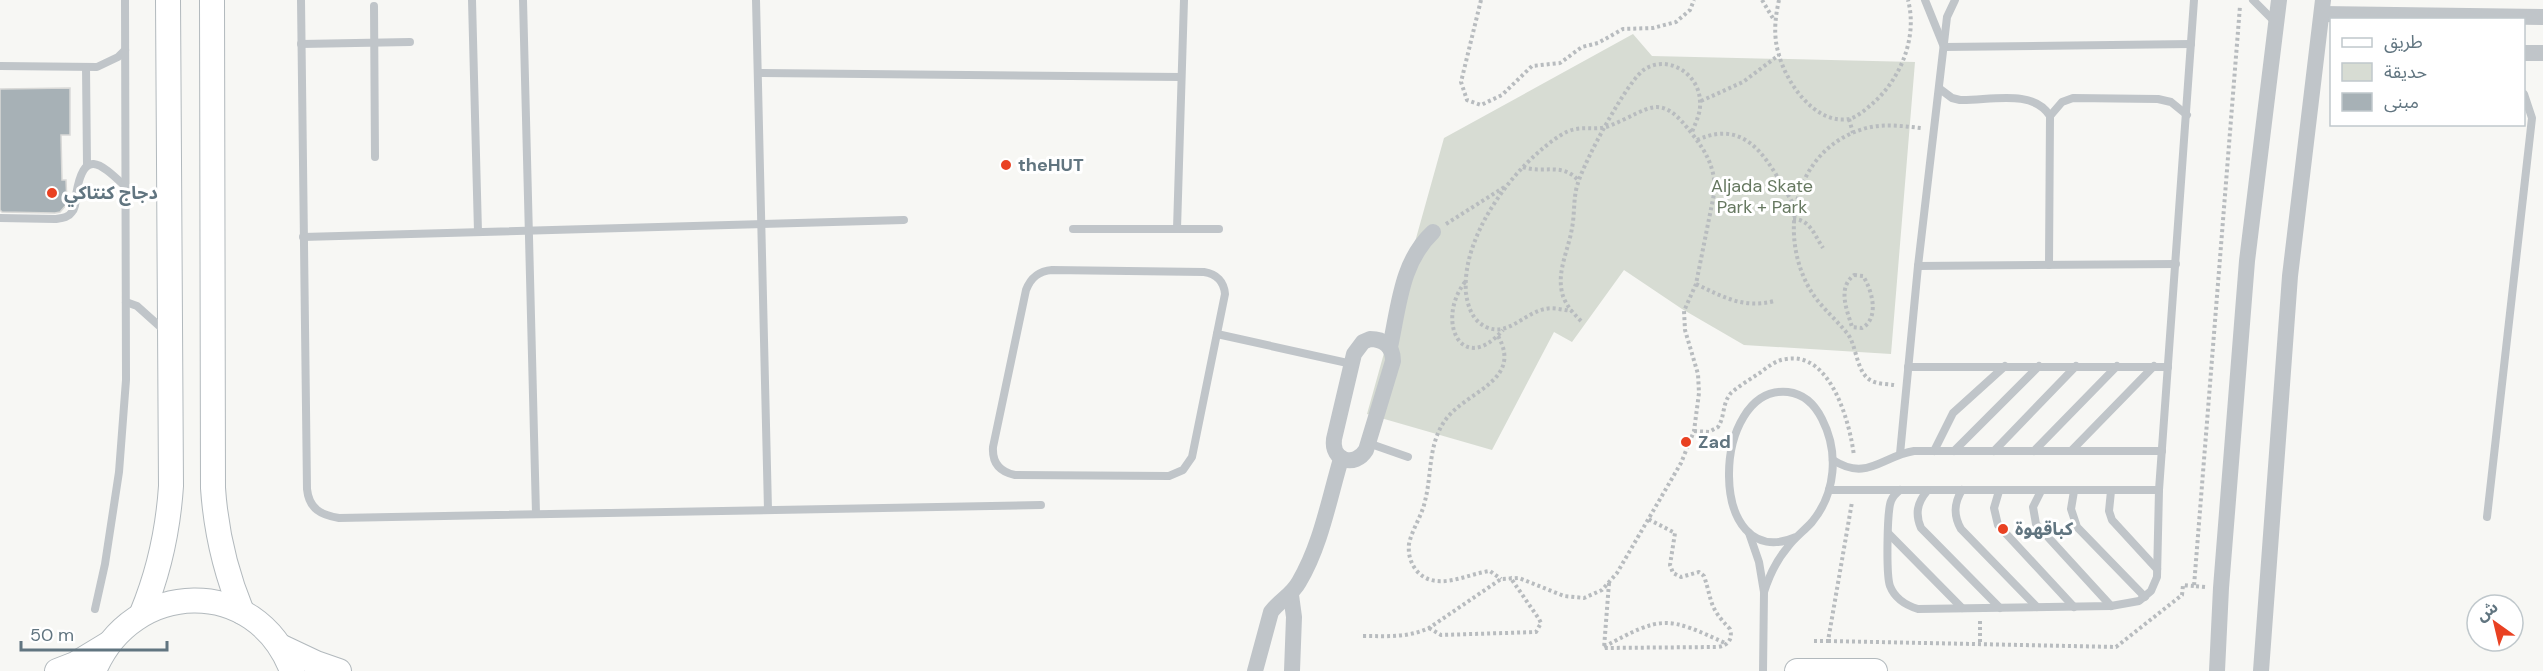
<svg xmlns="http://www.w3.org/2000/svg" width="2543" height="671" viewBox="0 0 2543 671" font-family="'DM Sans','Noto Sans Arabic',sans-serif">
  <rect width="100%" height="100%" fill="#f7f7f4"/>
  <!-- green -->
  <path fill="#d7dcd3" d="M1633 34 1652 56 1915 62 1891 354 1744 345 1682 309 1624 270 1572 342 1554 332 1492 450 1367 414 1444 138Z"/>
  <!-- building -->
  <path fill="#a7b1b6" stroke="#d9d9d7" stroke-width="1.5" d="M70 88V135H61L62 180H66L67 204 60 212 55 213 2 212 0 210V89Z"/>
  <g fill="none" stroke-linecap="round" stroke-linejoin="round">
    <defs>
      <g id="secondary">
        <path d="M212 0 213 488C216 532 225 571 242 612"/>
        <path d="M142 613C159 572 168 531 171 486L168 0"/>
        <path d="M280 646 316 663 339 671"/>
        <path d="M57 671 75 664 108 644"/>
        <path d="M94 671C132 579 256 575 292 671"/>
        <path d="M1797 671H1875"/>
      </g>
    </defs>
    <!-- secondary casing -->
    <use href="#secondary" stroke="#b2b9bd" stroke-width="26"/>
    <!-- path -->
    <g stroke="#b8bcbf" stroke-width="4" stroke-dasharray="3 3" stroke-linecap="butt">
      <path d="M1481 0 1461 82 1467 100 1481 105 1502 95 1532 66 1560 63 1582 47 1598 43 1623 29 1653 28 1676 22 1690 10 1694 0"/>
      <path d="M1762 0 1774 20"/>
      <path d="M1779 0C1775 18 1773 36 1779 55 1786 82 1815 125 1849 119 1857 117 1865 110 1872 104 1900 80 1918 38 1908 0"/>
      <path d="M1701 101 1743 82 1779 55"/>
      <path d="M1849 119 1853 133"/>
      <path d="M1697 140C1751 116 1770 166 1794 205"/>
      <path d="M1523 167C1544 174 1561 162 1578 180"/>
      <path d="M1793 219C1810 219 1815 236 1823 248"/>
      <path d="M1446 224 1506 186"/>
      <path d="M1854 275 1863 276C1872 290 1880 318 1862 328L1852 327C1847 310 1837 288 1854 275Z"/>
      <path d="M1465 282C1435 321 1462 377 1503 330"/>
      <path d="M1696 284C1723 297 1744 309 1774 301"/>
      <path d="M1581 321C1571 311 1562 301 1561 286 1559 267 1569 247 1572 228 1575 213 1573 197 1578 183 1584 162 1628 79 1645 69 1669 54 1700 75 1700 102 1701 112 1696 122 1692 132"/>
      <path d="M1498 336C1524 382 1464 391 1444 422 1428 446 1432 474 1425 501 1422 516 1412 529 1409 544 1408 553 1410 562 1416 570 1435 593 1466 574 1490 571L1501 579"/>
      <path d="M1894 385C1887 384 1878 384 1872 381 1856 374 1857 345 1847 333 1833 316 1817 304 1807 284 1778 227 1797 149 1863 129 1882 123 1902 126 1921 128"/>
      <path d="M1694 431 1709 432 1718 427C1725 417 1722 403 1731 393 1739 386 1749 380 1758 374 1767 368 1775 360 1786 359 1831 351 1850 423 1854 456"/>
      <path d="M1609 583 1604 648 1717 647C1728 646 1733 639 1730 629 1708 606 1713 603 1704 576L1699 572 1681 577 1673 573 1670 565 1675 533 1648 519"/>
      <path d="M2205 587 2194 586 2240 6"/>
      <path d="M1980 621V644"/>
      <path d="M1429 628 1441 635 1536 632 1541 623 1539 619 1510 577"/>
      <path d="M1363 636C1387 636 1407 638 1429 628L1501 579 1519 578 1564 596 1584 598 1602 590 1617 573 1681 463 1694 431 1699 393 1698 374 1685 330 1684 311 1696 284 1715 189C1714 166 1706 152 1693 135 1659 90 1652 109 1609 126 1593 132 1580 123 1561 135 1514 165 1461 236 1466 293 1468 307 1472 320 1486 327 1508 337 1524 313 1545 309 1553 307 1563 310 1572 311"/>
      <path d="M1814 641H1828L1852 502"/>
      <path d="M1828 641 2116 647 2182 595 2183 585 2194 586"/>
      <path d="M1604 647C1662 615 1667 616 1727 644"/>
    </g>
    <!-- lane -->
    <g stroke="#c0c5c9" stroke-width="8">
      <path d="M301 0 307 489C309 509 321 515 339 518L1041 505"/>
      <path d="M472 0 478 232"/>
      <path d="M523 0 536 514"/>
      <path d="M756 0 768 510"/>
      <path d="M1925 0 1944 47"/>
      <path d="M2253 0 2275 22"/>
      <path d="M374 6 375 157"/>
      <path d="M301 44 410 42"/>
      <path d="M1944 47 2191 44"/>
      <path d="M0 66 97 67 118 57 125 50"/>
      <path d="M86 67 87 165"/>
      <path d="M758 73 1181 77"/>
      <path d="M1940 89 1952 98 1960 100C1988 101 2033 88 2050 116"/>
      <path d="M0 218 55 219C62 218 68 218 72 212 76 208 76 200 76 195 84 147 100 163 126 187"/>
      <path d="M1073 229H1219"/>
      <path d="M1177 229 1184 0"/>
      <path d="M303 237 904 220"/>
      <path d="M2049 265 2050 116 2062 102 2073 98 2158 99 2171 102 2187 115"/>
      <path d="M1918 266 2176 264"/>
      <path d="M1052 270 1204 272C1217 274 1224 282 1225 294L1192 457 1183 470 1169 476 1015 475C1000 472 992 463 993 447L1026 290C1031 277 1039 271 1052 270Z"/>
      <path d="M126 302 137 306 166 332"/>
      <path d="M1217 334 1352 364"/>
      <path d="M1908 367H2168"/>
      <path d="M1368 443 1408 457"/>
      <path d="M2072 450 2154 366"/>
      <path d="M1934 451 1953 413 2005 366"/>
      <path d="M1954 451 2039 366"/>
      <path d="M1994 451 2076 366"/>
      <path d="M2034 451 2117 366"/>
      <path d="M1900 454 1918 266 1947 17 1955 0"/>
      <path d="M1833 460C1867 482 1882 456 1914 451H2162"/>
      <path d="M1829 490H2159"/>
      <path d="M1900 490C1896 493 1893 496 1891 501 1887 511 1886 575 1890 586 1895 599 1905 605 1918 609L2111 606 2139 601 2151 591 2157 577 2159 490 2194 0"/>
      <path d="M1962 490C1954 503 1953 515 1961 529L2037 607"/>
      <path d="M1927 491C1917 503 1915 514 1921 528L2000 608"/>
      <path d="M1999 491 1994 508 1998 525 2074 607"/>
      <path d="M2041 491 2033 507 2036 524 2111 606"/>
      <path d="M2074 491 2071 509 2077 527 2145 597"/>
      <path d="M2111 491 2109 511 2112 520 2157 569"/>
      <path d="M2487 517 2532 118 2524 94"/>
      <path d="M1749 533 1759 562 1764 592 1763 671"/>
      <path d="M1889 534 1962 608"/>
      <path d="M1764 592C1769 576 1776 561 1787 548 1794 538 1804 531 1812 522 1836 493 1839 452 1822 419 1815 405 1805 394 1788 392 1710 384 1706 576 1796 537"/>
      <path d="M95 609 105 564 119 472 126 380 125 0"/>
    </g>
    <!-- street -->
    <g stroke="#c0c5c9" stroke-width="16">
      <path d="M2322 14 2543 17"/>
      <path d="M2524 53H2543"/>
      <path d="M1370 339C1384 339 1393 346 1393 361L1366 450C1355 468 1331 461 1334 439L1354 354 1363 342Z"/>
      <path d="M1390 347C1399 306 1401 262 1433 232"/>
      <path d="M1291 595 1294 617 1292 671"/>
      <path d="M1255 671 1271 612C1280 600 1292 595 1299 582 1321 545 1329 499 1341 459"/>
      <path d="M2217 671 2221 588 2247 261 2279 0"/>
      <path d="M2261 671 2290 276 2323 0"/>
    </g>
    <!-- secondary -->
    <use href="#secondary" stroke="#fff" stroke-width="24"/>
  </g>
  <!-- markers -->
  <g fill="#e94122" stroke="#fff" stroke-width="2">
    <circle cx="1006" cy="165" r="6"/>
    <circle cx="52" cy="193" r="6"/>
    <circle cx="1686" cy="442" r="6"/>
    <circle cx="2003" cy="529" r="6"/>
  </g>
  <g text-anchor="middle" stroke-width="6" stroke-linejoin="round" paint-order="stroke">
    <!-- poi labels -->
    <g font-size="18" font-weight="bold" fill="#617580" stroke="#fff" text-anchor="start">
      <text x="1018" y="171">theHUT</text>
      <text x="64" y="199">دجاج كنتاكي</text>
      <text x="1698" y="448">Zad</text>
      <text x="2015" y="535">كباقهوة</text>
    </g>
    <!-- park labels -->
    <g font-size="18" fill="#667860" stroke="#fff">
      <text x="1762" y="192">Aljada Skate<tspan x="1762" dy="21">Park + Park</tspan></text>
    </g>
  </g>
  <!-- legend -->
  <rect x="2330" y="18" width="195" height="108" fill="#ffffff" stroke="#c0c8cc" stroke-width="1.5"/>
  <rect x="2342" y="38" width="30" height="9" fill="#ffffff" stroke="#c0c8cc" stroke-width="1.5"/>
  <text x="2384" y="48" font-size="18" fill="#617580">طريق</text>
  <rect x="2342" y="63" width="30" height="18" fill="#d7dcd3" stroke="#c0c8cc" stroke-width="1.5"/>
  <text x="2384" y="78" font-size="18" fill="#617580">حديقة</text>
  <rect x="2342" y="93" width="30" height="18" fill="#a7b1b6" stroke="#c0c8cc" stroke-width="1.5"/>
  <text x="2384" y="108" font-size="18" fill="#617580">مبنى</text>
  <!-- north arrow -->
  <g transform="translate(2495 623) rotate(326)"><circle r="28" fill="#ffffff" stroke="#c0c8cc" stroke-width="1.5"/>
  <path d="M0-4.5L10 22L0 15L-10 22Z" fill="#e94122"/>
  <text y="-9" font-size="16" font-weight="bold" text-anchor="middle" fill="#617580">ش</text>
  </g>
  <!-- scale -->
  <path d="M21 641v9h146v-9" fill="none" stroke="#617580" stroke-width="3"/>
  <text x="30" y="641" font-size="18" fill="#617580" stroke="#ffffff" stroke-width="4.5" paint-order="stroke">50 m</text>
</svg>
